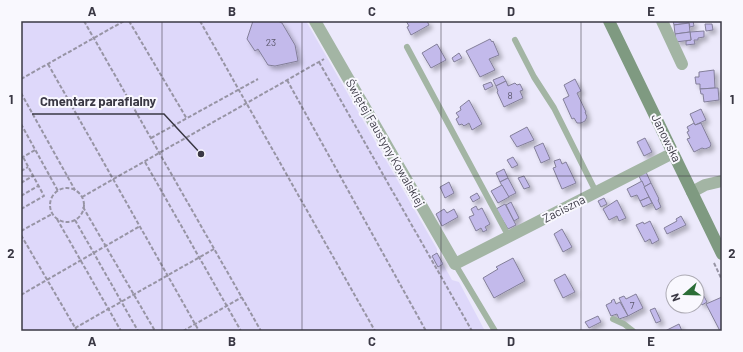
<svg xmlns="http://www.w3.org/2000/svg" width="743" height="352" viewBox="0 0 743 352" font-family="Barlow,sans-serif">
  <defs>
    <filter id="shadow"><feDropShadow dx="3.5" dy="3.5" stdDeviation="2" flood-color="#0004"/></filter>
  </defs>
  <rect width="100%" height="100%" fill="#ece9fb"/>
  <!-- green -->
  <path fill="#ded8fa" d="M21 21H306L437 249V253L452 280 459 282 485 331H21Z"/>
  <!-- building -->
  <g fill="#c3baeb" stroke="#837f99" filter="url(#shadow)">
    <path d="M253 21H278L282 23 295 45 298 61 275 66 268 65 258 49 255 51 247 39Z"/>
    <path d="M406 21H427L429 25 411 35 407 27 409 26Z"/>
    <path d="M673 21H693L694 26 690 27 689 23 674 25Z"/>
    <path d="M689 23 690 32 675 34 674 25Z"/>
    <path d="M705 24H712L713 30 706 31Z"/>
    <path d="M704 31V37L698 38V40H694L695 44 686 45V41L691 40 690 32Z"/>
    <path d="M690 32 691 40 676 42 675 34Z"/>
    <path d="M490 39 492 42 493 41 499 55 489 59 495 70 480 77 466 51Z"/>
    <path d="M437 44 446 60 431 68 422 53Z"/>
    <path d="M459 53 462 58 454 62 452 58Z"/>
    <path d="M714 70 715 88 700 89V84H696L695 77H699V72Z"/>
    <path d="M503 76 506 81 496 86 493 80Z"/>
    <path d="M575 79 581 91 577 93 586 112H585L587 117 585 121 581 123H577L574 118 572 119 563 99 569 96 564 85Z"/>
    <path d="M506 81 508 86 515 83 517 85 520 84 523 90 520 91 523 98 504 107 497 92 498 91 496 86Z"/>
    <path d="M491 82 493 86 485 90 483 85Z"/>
    <path d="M715 88H718L719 100 704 102 703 94H701L700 89Z"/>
    <path d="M469 100 482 124 472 130 469 123 464 126 462 124 459 125 456 119 459 117 456 113 461 110 460 107Z"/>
    <path d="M701 109 706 120 695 125 690 114Z"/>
    <path d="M694 123 695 125 701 123 711 144 710 147 705 149 702 148 694 152 687 139 690 138 687 132 689 131 687 127Z"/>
    <path d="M527 127 534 140 517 147 510 136Z"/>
    <path d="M645 138 652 152 644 156 637 142Z"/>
    <path d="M543 143 550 159 541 163 534 147Z"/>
    <path d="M513 157 518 165 512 168 507 160Z"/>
    <path d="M560 159 562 164 566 162 576 183 562 189 553 168 556 167 554 161Z"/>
    <path d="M504 169 508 178 500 182 496 173Z"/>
    <path d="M646 172 651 183 644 187 639 176Z"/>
    <path d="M524 176 530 187 524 189 518 178Z"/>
    <path d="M508 178 516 193 508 197 500 182Z"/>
    <path d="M642 181 649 197 640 201 637 195 631 197 627 189Z"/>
    <path d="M449 182 454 193 445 198 440 187Z"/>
    <path d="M651 183 659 199 658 200 661 207 656 210 644 187Z"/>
    <path d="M502 185 509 197 498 203 491 191Z"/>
    <path d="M477 193 480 198 473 202 470 197Z"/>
    <path d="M649 197 652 203 643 207 640 201Z"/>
    <path d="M604 198 607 204 601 207 598 201Z"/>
    <path d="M617 200 626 218 619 221 617 216 609 220 603 209Z"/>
    <path d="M511 202 519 218 514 221 506 205Z"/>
    <path d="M505 204 516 225 508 229 496 209Z"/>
    <path d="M476 206 478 210 482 208 490 224 485 227 487 230 483 232 481 228 476 231 469 217 474 215 471 209Z"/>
    <path d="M444 209 447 213 454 209 458 217 442 226 436 214Z"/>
    <path d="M681 216 686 225 667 234 664 228 677 221 676 219Z"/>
    <path d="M650 221 659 240 652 244 650 239 645 242 636 225 643 222 644 224Z"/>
    <path d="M562 229 572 247 563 252 554 234Z"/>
    <path d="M437 253 443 264 438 267 432 256Z"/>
    <path d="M513 258 525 281 494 298 483 278 498 269 496 267Z"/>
    <path d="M565 274 575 292 563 298 554 280Z"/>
    <path d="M697 283 707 302 702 305 697 295Z"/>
    <path d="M636 294 643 308 628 316 619 298 624 296 626 299Z"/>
    <path d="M722 297V330L720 331 706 304Z"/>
    <path d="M614 299 616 304 620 302 628 316 619 319 617 314 611 316 606 305 612 302 611 301Z"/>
    <path d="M655 308 661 321 656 323 650 310Z"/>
    <path d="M598 316 601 322 589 328 585 322Z"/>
    <path d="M679 324 682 331H665Z"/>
  </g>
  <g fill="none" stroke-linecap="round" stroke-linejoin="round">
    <!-- path -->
    <g stroke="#9794a4" stroke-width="2" stroke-dasharray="4 2" stroke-linecap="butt">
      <path d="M84 21 261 331"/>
      <path d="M129 21 187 119"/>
      <path d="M200 21 375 331"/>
      <path d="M319 62 472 331"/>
      <path d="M48 64 199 331"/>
      <path d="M21 79 124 21"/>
      <path d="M287 80 426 331"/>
      <path d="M21 93 75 190"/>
      <path d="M21 124 58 191"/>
      <path d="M151 138 258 79"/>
      <path d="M21 158 35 150"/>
      <path d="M145 162 241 331"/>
      <path d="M21 171 28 167"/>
      <path d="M21 183 33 176"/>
      <circle cx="67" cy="205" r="17"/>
      <path d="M21 196 38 186"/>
      <path d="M82 197 324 59"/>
      <path d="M83 207 155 331"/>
      <path d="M21 209 44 196 23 157"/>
      <path d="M57 219 121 331"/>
      <path d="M75 220 138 331"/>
      <path d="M21 231 52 214"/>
      <path d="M21 235 77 331"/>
      <path d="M714 263 722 280"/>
      <path d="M21 295 140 226"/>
      <path d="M75 328 214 249"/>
      <path d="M183 331 242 297"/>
    </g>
    <!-- lane -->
    <g stroke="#a3b5a4" stroke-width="6">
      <path d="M515 40 534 77 554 108 596 192"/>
      <path d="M407 47 509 237"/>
      <path d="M455 264 495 331"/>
      <path d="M613 319 624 324 633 331"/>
    </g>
    <!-- street -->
    <g stroke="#a3b5a4" stroke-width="12">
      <path d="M315 21 455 264 673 153"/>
      <path d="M662 21 682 64"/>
      <path d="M692 192 705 185 722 181"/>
    </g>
    <!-- secondary -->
    <path stroke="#7f9a81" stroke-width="12" d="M609 21 722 254"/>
  </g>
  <!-- grid -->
  <path fill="none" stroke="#3a3844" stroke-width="1" stroke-opacity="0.55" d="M162 21V331M302 21V331M441 21V331M581 21V331M21 176H722"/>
  <g text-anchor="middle" stroke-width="4" stroke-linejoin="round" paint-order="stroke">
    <!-- number labels -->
    <g font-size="10" fill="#5c586e">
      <text x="271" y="46">23</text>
      <text x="510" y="99">8</text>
      <text x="632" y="309">7</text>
    </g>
    <!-- street labels -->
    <g font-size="12" fill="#3a3844" stroke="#f9f8fe">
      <text transform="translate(666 138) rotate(64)" y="4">Janowska</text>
      <text transform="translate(385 143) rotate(60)" y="4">Świętej Faustyny Kowalskiej</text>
      <text transform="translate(564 209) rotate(-27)" y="4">Zaciszna</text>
    </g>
  </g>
  <!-- callouts -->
  <path fill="none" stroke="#3a3844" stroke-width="1.5" d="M201 154L164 114H32"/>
  <circle fill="#3a3844" stroke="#f9f8fe" stroke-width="1.5" cx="201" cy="154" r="4"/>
  <g font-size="13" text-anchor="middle" font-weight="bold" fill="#3a3844" stroke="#f9f8fe" stroke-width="4" stroke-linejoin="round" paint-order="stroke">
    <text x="98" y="106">Cmentarz parafialny</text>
  </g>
  <!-- border -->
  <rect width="743" height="352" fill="none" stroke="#f9f8fe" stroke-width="44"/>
  <!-- north arrow -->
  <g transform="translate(685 294) rotate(250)"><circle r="19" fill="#f9f8fe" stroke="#adabb4"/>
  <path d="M0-3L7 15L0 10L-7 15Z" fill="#2b6d37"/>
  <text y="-6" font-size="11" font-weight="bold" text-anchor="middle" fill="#3a3844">N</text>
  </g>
  <rect x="22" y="22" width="699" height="308" fill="none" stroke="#3a3844" stroke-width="1.5"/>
  <g font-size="13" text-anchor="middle" font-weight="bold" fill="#3a3844">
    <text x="92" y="16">A</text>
    <text x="232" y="16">B</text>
    <text x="372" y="16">C</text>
    <text x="511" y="16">D</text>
    <text x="651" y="16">E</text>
    <text x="11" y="104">1</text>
    <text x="732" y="104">1</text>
    <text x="11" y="258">2</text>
    <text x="732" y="258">2</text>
    <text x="92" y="346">A</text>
    <text x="232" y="346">B</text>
    <text x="372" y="346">C</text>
    <text x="511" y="346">D</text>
    <text x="651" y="346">E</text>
  </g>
</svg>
